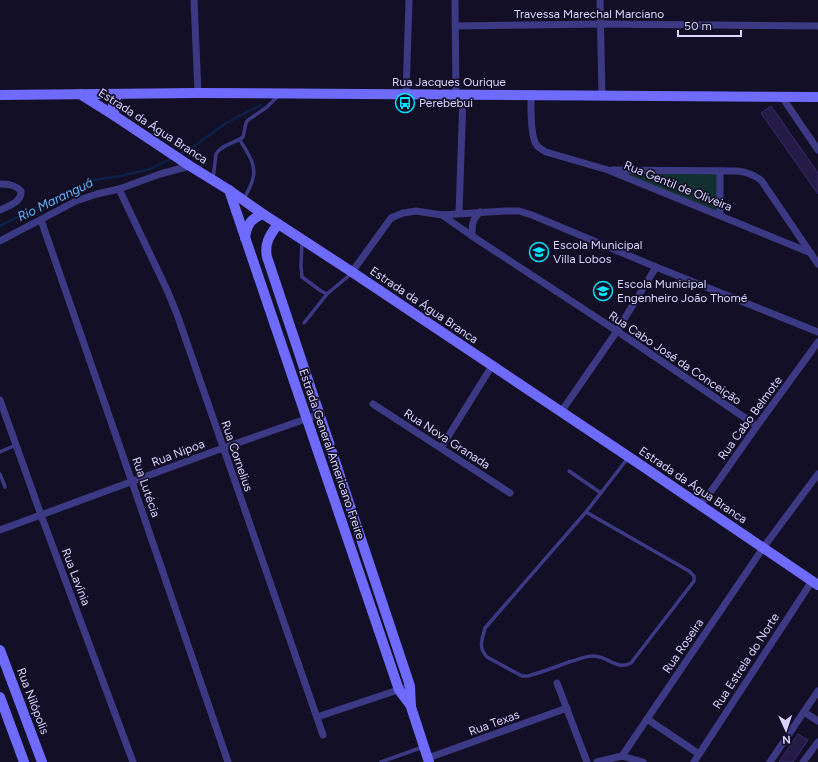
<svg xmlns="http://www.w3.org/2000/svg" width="818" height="762" viewBox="0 0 818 762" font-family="Figtree,sans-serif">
  <rect width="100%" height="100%" fill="#130f26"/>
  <!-- green -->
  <path fill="#12302f" d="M608 170 720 171V215Z"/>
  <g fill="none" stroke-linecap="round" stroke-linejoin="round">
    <!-- stream -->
    <g stroke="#0c2248" stroke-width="2.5">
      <path d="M178 155 189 150 226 123 261 105"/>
      <path d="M0 226 88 181 120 176 150 169 174 157"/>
    </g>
  </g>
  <!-- building -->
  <g fill="#241b47" stroke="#3b2d73">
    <path d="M771 106 818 173V194L761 113Z"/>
    <path d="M798 734 808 740 793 762H779Z"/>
  </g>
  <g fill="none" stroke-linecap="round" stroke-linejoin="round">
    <!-- lane -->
    <g stroke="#3d3a85" stroke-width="3.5">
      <path d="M240 140C246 151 257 164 253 178 252 185 247 192 244 199"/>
      <path d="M213 179 216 154C221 145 235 143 243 137L246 123 248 120 267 107 279 95"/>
      <path d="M302 241 301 266 302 277 321 291 327 294 352 273"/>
      <path d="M304 323 327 294"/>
      <path d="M0 452 16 445"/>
      <path d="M569 471 601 493"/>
      <path d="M0 474 5 487"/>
      <path d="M586 512 689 571 694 576V581L631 663C616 671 609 656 593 656 585 656 577 660 569 662 556 667 542 672 528 676H522L487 657C478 647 482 640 485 628L586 512 628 458"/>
      <path d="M381 762 423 747"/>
    </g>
    <!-- street -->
    <g stroke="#3d3a85" stroke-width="7">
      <path d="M194 0 198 93"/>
      <path d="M455 0 456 95"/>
      <path d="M600 0 602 96"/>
      <path d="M455 26 601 24 818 26"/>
      <path d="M406 95 409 0"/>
      <path d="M531 95C531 106 530 135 536 144 538 148 543 150 546 152L608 170 811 253"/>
      <path d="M782 97 818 150"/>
      <path d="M613 170 738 171C747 172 754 175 761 180L818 264"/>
      <path d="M720 171V215"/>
      <path d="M0 184C9 184 15 185 21 191 22 202 9 206 0 210"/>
      <path d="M119 189 168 292 178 317 323 735"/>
      <path d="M459 213 463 95"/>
      <path d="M442 215 472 236 617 331 757 426"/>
      <path d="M41 220 132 482 228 762"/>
      <path d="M472 236C472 224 472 220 480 212"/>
      <path d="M0 241 76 201 97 194 119 189 160 174 190 166"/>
      <path d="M352 272 391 218 403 213 416 211 442 215 505 211H519L532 215 656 267 818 332"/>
      <path d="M0 400 41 515 133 762"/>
      <path d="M373 404 510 493"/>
      <path d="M561 412 617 331 656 267"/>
      <path d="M441 448 480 385 492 366"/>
      <path d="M700 505 712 490 757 426 818 342"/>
      <path d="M0 530 223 448 320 414"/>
      <path d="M557 683 587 762"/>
      <path d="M804 712 818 721"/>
      <path d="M317 717 410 686"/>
      <path d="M647 719 699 754"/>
      <path d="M622 756 763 548 818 474"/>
      <path d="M428 758 567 708"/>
      <path d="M597 762 622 756 643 762"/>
      <path d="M694 762 812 581"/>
      <path d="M770 762 818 691"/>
      <path d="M803 762 818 742"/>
    </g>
    <!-- secondary -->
    <g stroke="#6f6bff" stroke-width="10">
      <path d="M80 94 115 116 190 166 229 190 263 214 352 272 629 457 818 585"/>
      <path d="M0 95 198 93 818 97"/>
      <path d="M115 116C112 108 111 100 119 94"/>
      <path d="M229 190 399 690 411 706"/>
      <path d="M278 224C270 235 264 243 267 257L410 686 411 707 429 762"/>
      <path d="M245 238C247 225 250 219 263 214"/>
      <path d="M0 650 42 762"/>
      <path d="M0 697 24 762"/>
    </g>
  </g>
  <!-- icons -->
  <defs>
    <symbol id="bus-ring" viewBox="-11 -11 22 22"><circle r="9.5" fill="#130f26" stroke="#00e5ff" stroke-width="1.5"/><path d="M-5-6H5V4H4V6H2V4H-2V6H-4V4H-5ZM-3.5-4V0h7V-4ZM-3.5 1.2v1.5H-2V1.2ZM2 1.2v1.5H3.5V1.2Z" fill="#00e5ff"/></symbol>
    <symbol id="school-ring" viewBox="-11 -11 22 22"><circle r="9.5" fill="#130f26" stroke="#00e5ff" stroke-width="1.5"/><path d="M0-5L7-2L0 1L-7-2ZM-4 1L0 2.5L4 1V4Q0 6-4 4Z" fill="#00e5ff"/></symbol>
  </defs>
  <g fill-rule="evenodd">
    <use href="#bus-ring" x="394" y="92" width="22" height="22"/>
    <use href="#school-ring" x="528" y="241" width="22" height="22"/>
    <use href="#school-ring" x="592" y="280" width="22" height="22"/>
  </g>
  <g text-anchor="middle" stroke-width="3.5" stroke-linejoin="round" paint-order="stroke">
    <!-- street labels -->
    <g font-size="12" fill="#d9d4ff" stroke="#130f26">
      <text x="589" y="18">Travessa Marechal Marciano</text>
      <text x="449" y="86">Rua Jacques Ourique</text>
      <text transform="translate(153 126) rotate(33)" y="4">Estrada da Água Branca</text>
      <text transform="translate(678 186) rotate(22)" y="4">Rua Gentil de Oliveira</text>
      <text transform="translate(424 305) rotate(34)" y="4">Estrada da Água Branca</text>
      <text transform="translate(675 358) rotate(34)" y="4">Rua Cabo José da Conceição</text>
      <text transform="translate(750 418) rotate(-54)" y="4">Rua Cabo Belmote</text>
      <text transform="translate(447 439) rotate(33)" y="4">Rua Nova Granada</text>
      <text transform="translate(178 453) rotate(-21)" y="4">Rua Nipoa</text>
      <text transform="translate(332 454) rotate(71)" y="4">Estrada General Americano Freire</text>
      <text transform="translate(237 456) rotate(71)" y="4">Rua Cornelius</text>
      <text transform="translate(693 485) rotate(34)" y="4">Estrada da Água Branca</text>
      <text transform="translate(146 487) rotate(71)" y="4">Rua Lutécia</text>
      <text transform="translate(76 577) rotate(69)" y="4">Rua Lavínia</text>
      <text transform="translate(683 646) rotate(-56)" y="4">Rua Roseira</text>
      <text transform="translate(746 661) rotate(-57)" y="4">Rua Estrela do Norte</text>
      <text transform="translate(33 701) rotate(69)" y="4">Rua Nilópolis</text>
      <text transform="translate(494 723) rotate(-20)" y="4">Rua Texas</text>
    </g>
    <!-- poi labels -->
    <g font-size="12" fill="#d9d4ff" stroke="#130f26" text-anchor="start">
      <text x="419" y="107">Perebebui</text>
      <text x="553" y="249">Escola Municipal<tspan x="553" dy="14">Villa Lobos</tspan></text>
      <text x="617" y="288">Escola Municipal<tspan x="617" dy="14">Engenheiro João Thomé</tspan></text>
    </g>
    <!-- water labels -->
    <g font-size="13" font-style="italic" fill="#62b6ff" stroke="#130f26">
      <text transform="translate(55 199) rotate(-26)" y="5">Rio Maranguá</text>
    </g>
  </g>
  <!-- north arrow -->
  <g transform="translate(786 730) rotate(177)" stroke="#130f26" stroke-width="3" paint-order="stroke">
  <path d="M0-3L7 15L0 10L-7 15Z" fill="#d9d4ff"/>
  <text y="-6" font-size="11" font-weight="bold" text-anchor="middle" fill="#d9d4ff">N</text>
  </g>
  <!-- scale -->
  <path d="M678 30v6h63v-6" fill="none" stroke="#d9d4ff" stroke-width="2"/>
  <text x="684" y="30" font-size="12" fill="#d9d4ff" stroke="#130f26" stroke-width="3" paint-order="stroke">50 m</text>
</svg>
